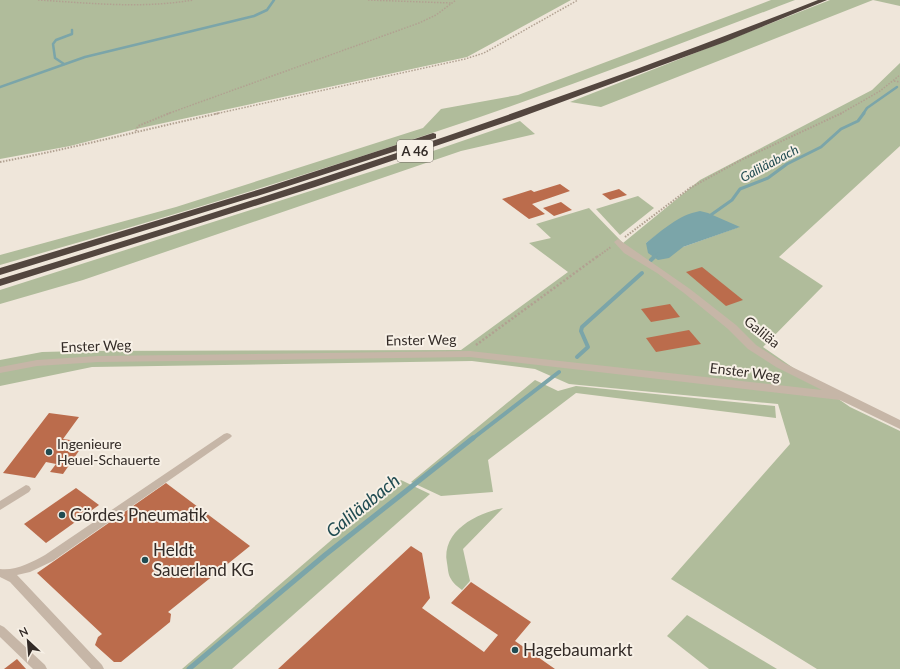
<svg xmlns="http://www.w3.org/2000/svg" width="900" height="669" viewBox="0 0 900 669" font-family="Lato,sans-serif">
  <rect width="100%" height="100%" fill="#efe6da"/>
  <!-- green -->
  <g fill="#b0bc9b" fill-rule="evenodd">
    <path d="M0 0H571L467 57 136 129 70 146 0 159Z"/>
    <path d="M771 0H795C680 44 564 89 447 128 299 178 150 222 0 265V255L176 207 423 128 441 109 518 95Z"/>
    <path d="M830 0H900V6L873 0 601 107 570 102Z"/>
    <path d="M900 63V146L779 257 823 286 763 347 850 407 900 431V669H817L671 579 790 444 778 404 569 384 535 369 472 361 92 367 0 386V360L42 352 82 351 461 350 568 272 529 243 551 238 536 224 589 208 623 243 700 180 872 90ZM739 227 683 247 646 243 662 231Z"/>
    <path d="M520 121 535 134 461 151 83 280 0 304V290L401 162Z"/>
    <path d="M638 196 654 208 620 235 596 209Z"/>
    <path d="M535 380 558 391 576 386 775 406 776 418 576 393 488 460 493 492 441 496 411 482Z"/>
    <path d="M401 480 430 494 232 669H182Z"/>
    <path d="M503 508 463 549 470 581 462 590C458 587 453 583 451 579 448 575 448 568 447 563 441 531 477 513 503 508Z"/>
    <path d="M687 615 777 669H709L667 636Z"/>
  </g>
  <!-- water -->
  <path fill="#7ba5a9" d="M700 211 708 213 740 227 683 247 669 258 658 260 648 253 646 243C663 230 678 215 700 211Z"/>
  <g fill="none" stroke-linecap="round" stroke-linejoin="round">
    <!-- stream-far3 -->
    <g stroke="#7ba5a9" stroke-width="2.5">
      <path d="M64 64 55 58 53 44 56 40 72 34V30"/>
      <path d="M0 87 85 57 254 16 267 10 274 0"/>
      <path d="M863 114 867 108 897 87"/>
    </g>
    <!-- stream-far2 -->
    <g stroke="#7ba5a9" stroke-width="3">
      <path d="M708 217 732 200 740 189 768 178 787 164 821 147 841 129 858 121 864 113"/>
      <path d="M654 257 658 254"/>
    </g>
    <!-- stream-far1 -->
    <g stroke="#7ba5a9" stroke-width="4">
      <path d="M651 260 655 256"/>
      <path d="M577 357 588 347 581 331 582 327 642 273"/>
      <path d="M472 439 559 372"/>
    </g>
    <!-- stream -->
    <path stroke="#7ba5a9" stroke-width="5" d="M189 669 325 555 473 438"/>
  </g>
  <!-- building -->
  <g fill="#bb6c4c">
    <path d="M560 184 570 191 532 204 545 214 529 219 502 199 531 190 534 192Z"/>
    <path d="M619 189 627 195 610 200 602 194Z"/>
    <path d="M561 202 572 210 554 216 543 208Z"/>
    <path d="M702 267 743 300 726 306 686 272Z"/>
    <path d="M670 304 680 317 651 322 641 309Z"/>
    <path d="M689 330 701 344 656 352 646 338Z"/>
    <path d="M49 413 79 417 63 439 85 442 63 474 50 472 56 464 46 462 35 478 3 473Z"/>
    <path d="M166 483 250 546 168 612 171 614 170 622 121 662H114L95 645 98 637 102 634 37 573Z"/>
    <path d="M76 488 99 505 46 543 24 524Z"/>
    <path d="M411 546 422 553 430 598 422 608 484 652 498 635 451 603 471 582 531 622 515 641 555 669H278Z"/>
    <path d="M17 659 26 669H4Z"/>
  </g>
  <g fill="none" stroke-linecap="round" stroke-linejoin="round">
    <!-- path-far2 -->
    <g stroke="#b1a191" stroke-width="1.5" stroke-dasharray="1.5 1.5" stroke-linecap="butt">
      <path d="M38 0C90 3 141 9 193 0"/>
      <path d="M368 0 451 3"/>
      <path d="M894 81 900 82"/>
      <path d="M167 114 419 23 436 15 456 0"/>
      <path d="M215 114 465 59 484 53 578 0"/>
      <path d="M840 114 880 91 900 75"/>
    </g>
    <!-- path-far1 -->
    <g stroke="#b1a191" stroke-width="2" stroke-dasharray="1.5 1.5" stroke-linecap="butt">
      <path d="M136 131 138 126 170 113"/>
      <path d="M0 162C74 148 146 129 220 113"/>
      <path d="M625 237 690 188 741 160 842 113"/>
      <path d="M597 257 611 247"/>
    </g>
    <!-- path -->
    <path stroke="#b1a191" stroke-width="2.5" stroke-dasharray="2 2" stroke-linecap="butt" d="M476 345 598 256"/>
    <!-- lane -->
    <g fill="#c6b6a7" fill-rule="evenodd">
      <path d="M227 433 230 434 232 436 230 438 53 561 30 572 17 575 102 665 104 669H91L10 582 0 577V569C16 571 32 562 45 555L224 434Z"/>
      <path d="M26 485 29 486 31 489 29 492 0 510V501Z"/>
      <path d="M0 625 4 627 45 665 47 669H33L0 637Z"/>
    </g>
    <!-- street -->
    <path fill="#c6b6a7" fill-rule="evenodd" d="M618 239 690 289 736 325 756 345 784 363 900 420V429L840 400 470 357 98 362 37 366 0 373V367L37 360 98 356 470 351 822 390 776 367 748 349 728 329 684 293 657 273 624 253 614 242Z"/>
    <!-- highway -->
    <g fill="#53463f" fill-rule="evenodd">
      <path d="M818 0H827L725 42 521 117 315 187 0 286V279C276 195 550 106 818 0Z"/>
      <path d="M433 133 436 134V138L270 192 0 275V268L264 188Z"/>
    </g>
  </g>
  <!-- markers -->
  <g fill="#204b51" stroke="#f7f0e6" stroke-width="1.5">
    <circle cx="49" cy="452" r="4"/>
    <circle cx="62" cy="515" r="4"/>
    <circle cx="145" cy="560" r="4"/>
    <circle cx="515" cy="650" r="4"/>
  </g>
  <g text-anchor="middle" stroke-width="4" stroke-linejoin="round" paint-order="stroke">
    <!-- shield labels -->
    <rect fill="#f7f0e6" stroke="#6e6660" stroke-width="1" x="397" y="140" width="36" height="22" rx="3"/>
    <g font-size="13" font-weight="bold" fill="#332b27">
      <text x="415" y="156">A 46</text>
    </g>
    <!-- far-water labels -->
    <g font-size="13" font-style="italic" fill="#204b51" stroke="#f7f0e6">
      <text transform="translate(769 163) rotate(-28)" y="5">Galiläabach</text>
    </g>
    <!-- street labels -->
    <g font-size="14" fill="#332b27" stroke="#f7f0e6">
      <text transform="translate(762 332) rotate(39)" y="5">Galiläa</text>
      <text transform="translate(421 340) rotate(-1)" y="5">Enster Weg</text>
      <text transform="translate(96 346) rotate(-2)" y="5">Enster Weg</text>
      <text transform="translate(745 372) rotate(7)" y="5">Enster Weg</text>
    </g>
    <!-- poi labels -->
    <g font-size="14" fill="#332b27" stroke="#f7f0e6" text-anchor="start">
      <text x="57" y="449">Ingenieure<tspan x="57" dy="16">Heuel-Schauerte</tspan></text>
    </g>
    <!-- near-poi labels -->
    <g font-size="17" fill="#332b27" stroke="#f7f0e6" text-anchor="start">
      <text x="70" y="521">Gördes Pneumatik</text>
      <text x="153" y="556">Heldt<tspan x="153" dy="20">Sauerland KG</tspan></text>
      <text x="523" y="656">Hagebaumarkt</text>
    </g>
    <!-- near-water labels -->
    <g font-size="18" font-style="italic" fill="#204b51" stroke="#f7f0e6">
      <text transform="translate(363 506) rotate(-39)" y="6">Galiläabach</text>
    </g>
  </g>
  <!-- north arrow -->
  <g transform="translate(28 641) rotate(334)" stroke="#f7f0e6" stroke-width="3" paint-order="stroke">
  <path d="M0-3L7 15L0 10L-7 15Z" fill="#332b27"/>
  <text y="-6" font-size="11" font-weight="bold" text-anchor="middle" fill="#332b27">N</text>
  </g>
</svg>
